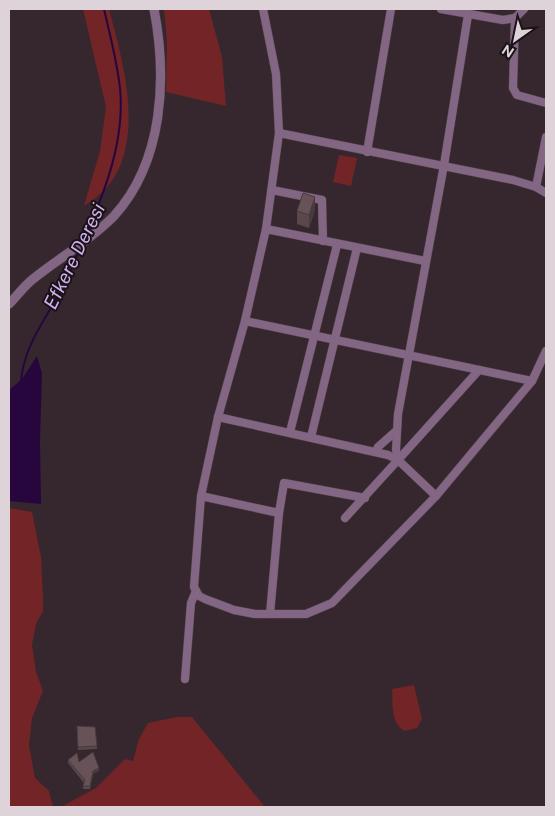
<svg xmlns="http://www.w3.org/2000/svg" width="555" height="816" viewBox="0 0 555 816" font-family="'Public Sans',sans-serif">
  <rect width="100%" height="100%" fill="#36272f"/>
  <!-- green -->
  <g fill="#732426">
    <path d="M83 9H109C125 70 154 166 84 206L100 151 106 107Z"/>
    <path d="M164 9H209L222 57 226 106 166 92 167 42Z"/>
    <path d="M339 155 357 158 351 186 333 182Z"/>
    <path d="M9 508 32 512 41 557 43 598V611L36 624 32 645 36 672 43 691 32 718 29 746 35 778 49 791 53 807H9Z"/>
    <path d="M414 685 422 719 417 728 405 731C390 724 393 702 392 689Z"/>
    <path d="M177 717H192L265 807H61L96 788 125 759 133 761 139 739 148 723Z"/>
  </g>
  <!-- water -->
  <path fill="#27063e" d="M37 356 42 373 40 441 41 504 9 501V390L22 379Z"/>
  <g fill="none" stroke-linecap="round" stroke-linejoin="round">
    <!-- stream -->
    <g stroke="#27063e" stroke-width="2">
      <path d="M85 236C106 190 125 139 120 88 117 61 110 35 104 9"/>
      <path d="M21 381C24 348 42 324 58 296 67 282 73 265 79 250"/>
    </g>
    <defs>
      <g id="minor">
        <path d="M263 9 276 74 279 133 266 229 245 321 218 417 201 496 194 587 199 596 205 599 234 610 255 614H306L332 603 436 496 532 381 546 351"/>
        <path d="M441 9 503 20 515 18 524 9"/>
        <path d="M515 18 513 88 517 95 546 103"/>
        <path d="M279 133 513 180 536 187 546 193"/>
        <path d="M367 152 391 9"/>
        <path d="M536 187 546 137"/>
        <path d="M272 190 322 200 323 241"/>
        <path d="M266 229 425 261"/>
        <path d="M245 321 532 381"/>
        <path d="M218 417 388 455 398 460 436 496"/>
        <path d="M290 432 337 245"/>
        <path d="M311 437 357 248"/>
        <path d="M376 451 378 447 396 431"/>
        <path d="M398 460 479 370"/>
        <path d="M201 496 279 513"/>
        <path d="M345 518 398 460 396 450 398 414 444 165 468 15"/>
        <path d="M270 614 279 513 284 483 365 498"/>
        <path d="M185 679 191 603 196 591"/>
      </g>
      <path id="tertiary" d="M9 304C17 296 24 286 33 279 59 258 91 240 114 216 164 161 167 77 154 9"/>
    </defs>
    <!-- minor casing -->
    <use href="#minor" stroke="#51434a" stroke-width="9"/>
    <!-- tertiary casing -->
    <use href="#tertiary" stroke="#51434a" stroke-width="10"/>
    <!-- minor -->
    <use href="#minor" stroke="#836683" stroke-width="8"/>
    <!-- tertiary -->
    <use href="#tertiary" stroke="#836683" stroke-width="9"/>
  </g>
  <!-- wall -->
  <g fill="#59474b">
    <path d="M315 210 309 228 297 224V211Z"/>
    <path d="M95 727 97 749 78 750 77 730Z"/>
    <path d="M68 760 99 771 93 774 90 789H83V786L84 783 68 763Z"/>
  </g>
  <!-- shaded-wall -->
  <g fill="#483a3d">
    <path d="M315 197V210L309 228V215Z"/>
    <path d="M99 768V771L93 774 90 789 93 771Z"/>
  </g>
  <!-- building -->
  <g fill="#675357" stroke="#483a3d">
    <path d="M303 193 315 197 309 215 297 211Z"/>
    <path d="M77 726 95 727 97 746 78 747Z"/>
    <path d="M93 752 99 768 93 771 90 786H83L85 780 68 760 77 753 79 762Z"/>
  </g>
  <g text-anchor="middle" stroke-width="4" stroke-linejoin="round" paint-order="stroke">
    <!-- water labels -->
    <g font-size="19" font-style="italic" fill="#d0b1f0" stroke="#191216">
      <text transform="translate(74 256) rotate(-64)" y="7">Efkere Deresi</text>
    </g>
  </g>
  <!-- border -->
  <rect width="555" height="816" fill="none" stroke="#ded3d9" stroke-width="20"/>
  <!-- north arrow -->
  <g transform="translate(515 40) rotate(213)" stroke="#191216" stroke-width="4" paint-order="stroke">
  <path d="M0-4L9 19L0 12L-9 19Z" fill="#ded3d9"/>
  <text y="-8" font-size="14" font-weight="bold" text-anchor="middle" fill="#ded3d9">N</text>
  </g>
</svg>
